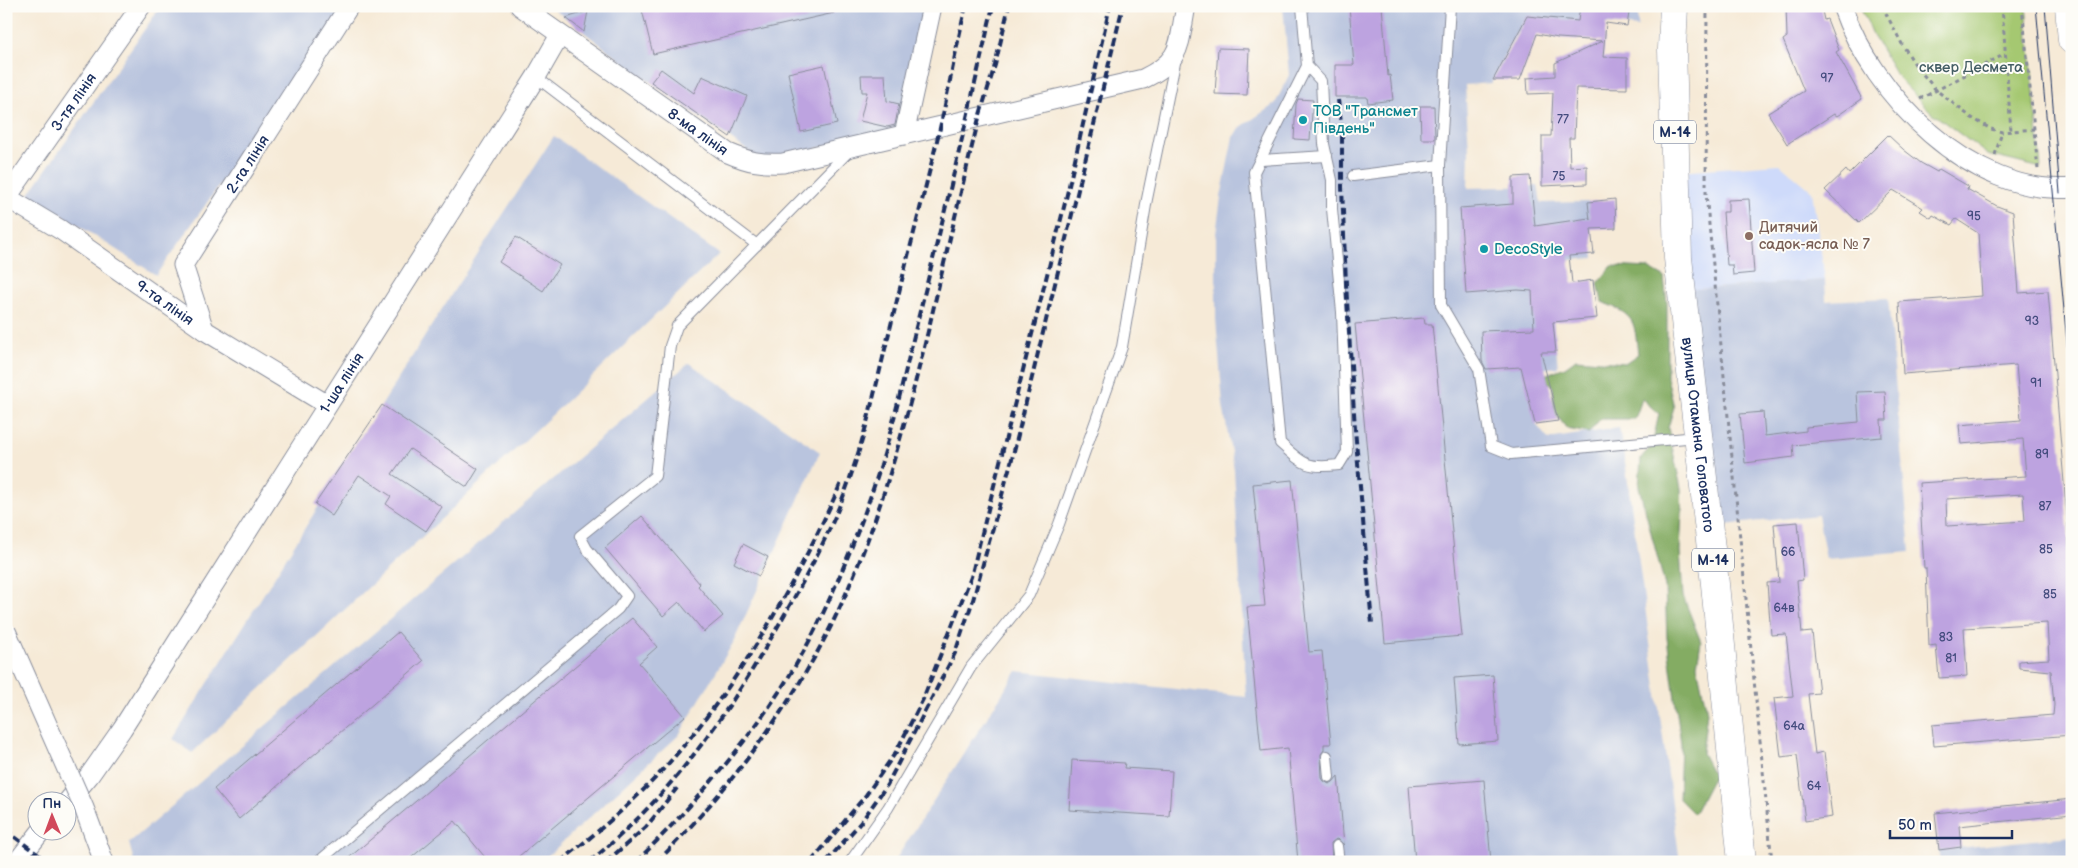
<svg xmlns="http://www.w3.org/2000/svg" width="2078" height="868" viewBox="0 0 2078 868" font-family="'Balsamiq Sans',sans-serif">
  <rect width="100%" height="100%" fill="#fdfcf7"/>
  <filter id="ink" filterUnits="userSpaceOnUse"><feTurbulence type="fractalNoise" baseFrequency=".02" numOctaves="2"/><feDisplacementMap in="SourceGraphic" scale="10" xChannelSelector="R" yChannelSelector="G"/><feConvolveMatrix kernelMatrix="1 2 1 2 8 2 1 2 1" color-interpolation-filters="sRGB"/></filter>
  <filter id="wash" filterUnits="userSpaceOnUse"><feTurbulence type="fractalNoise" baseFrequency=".0096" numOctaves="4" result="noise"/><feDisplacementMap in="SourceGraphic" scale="20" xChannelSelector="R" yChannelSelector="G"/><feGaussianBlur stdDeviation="1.12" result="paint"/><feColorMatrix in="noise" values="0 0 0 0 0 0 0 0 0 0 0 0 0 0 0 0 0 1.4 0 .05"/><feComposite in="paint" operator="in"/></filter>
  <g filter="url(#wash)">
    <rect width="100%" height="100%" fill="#f6ead7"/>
    <!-- built -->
    <path fill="#cedafa" d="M1780 164 1812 191 1825 280 1683 290 1677 171Z"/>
    <!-- industrial -->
    <g fill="#b9c4de">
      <path d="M161 6H346L156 275 29 194Z"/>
      <path d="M554 6H926L900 129 762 161 635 71 555 10Z"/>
      <path d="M1283 6H1638V27L1527 16 1510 44 1491 83 1465 85 1469 151 1468 188 1538 186 1541 203 1588 202 1594 258 1547 262 1558 367 1522 371 1535 423 1548 439 1619 428 1626 468 1680 862H894L1017 671 1246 697 1234 469 1223 405 1216 319V234L1221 197 1233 137 1241 127 1275 104 1289 75Z"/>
      <path d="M554 136 719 254 552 415 192 753 173 739 440 312Z"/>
      <path d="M1825 280 1826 301 1888 298 1910 552 1826 559 1818 515 1716 526 1683 290Z"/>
      <path d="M689 363 820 452 733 643 679 735 541 862H134L129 843Z"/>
      <path d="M2072 836V862H1941L1939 850Z"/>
    </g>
    <!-- green -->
    <path fill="#a5c871" stroke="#607c68" d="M1860 6H2026L2041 168 1988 155 1932 113 1899 79 1875 39Z"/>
    <!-- forest -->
    <path fill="#84ac63" stroke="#506e60" d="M1612 266 1648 268 1664 277 1667 304V378L1674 407 1668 428 1681 488 1682 513 1680 551 1683 596 1701 642 1697 665 1707 712 1702 753 1714 776 1694 814 1679 799 1681 744 1667 638 1665 586 1639 487 1641 458 1652 445 1659 414 1642 399 1635 419H1600L1589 433 1567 429 1555 413 1553 387 1542 376 1565 367 1576 359 1625 363 1638 354C1634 320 1636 316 1602 302L1598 283Z"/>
    <g id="blocks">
      <!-- building -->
      <g fill="#bda3e0" fill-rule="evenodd">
        <path d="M641 6H834V13L653 54Z"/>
        <path d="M1349 6H1382L1388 76 1390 75 1393 100 1368 103 1367 97H1335V65H1354Z"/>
        <path d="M1580 6 1608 8V6H1630L1627 26 1606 23 1603 57 1627 58V89L1576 88 1574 138H1569L1570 167 1587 166V184L1542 186V136H1551L1553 93 1528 94 1527 78 1555 76V63L1603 41 1558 38 1537 34 1520 80H1493L1527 16 1578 21Z"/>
        <path d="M1786 6H1821L1824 20 1827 19 1839 50 1836 52 1862 99 1837 116 1834 114 1787 144 1768 113 1804 91 1783 40 1787 37Z"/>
        <path d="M588 11 584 32 566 18Z"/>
        <path d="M1218 48 1249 49 1247 95 1215 94Z"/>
        <path d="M824 65 837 124 801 132 788 73Z"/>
        <path d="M661 69 694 93 702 76 747 96 730 137 651 82Z"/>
        <path d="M861 75H885L887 101 899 104 895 125 887 127 860 121 867 92H862Z"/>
        <path d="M1298 99 1313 100 1310 140 1294 139 1296 104Z"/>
        <path d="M1420 106H1434L1435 139H1421Z"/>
        <path d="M1888 135 1904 150 1921 163 1937 172 1939 169 1968 186 1967 189 1997 206 2013 212 2019 293 2048 291 2072 578V735L1934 746 1932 725 2053 715 2054 705 2051 671 2019 668V661L2049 659 2047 623 1964 628 1967 676 1939 678 1936 645 1929 646 1926 568H1924L1919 483 2026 476 2023 439 1961 444 1959 425 2021 420 2016 365 1903 374 1899 302 1982 296 1978 233 1956 219 1951 225 1933 215 1931 218 1920 211 1923 208 1893 190 1859 223 1825 190 1846 170 1849 174ZM2023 494 2025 521 1947 526 1946 499Z"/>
        <path d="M1530 176 1535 226 1589 218 1590 220 1588 202 1615 199 1616 228 1591 229 1594 254 1569 256 1572 283 1593 280 1597 318 1553 322 1556 352H1541L1558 421 1535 424 1521 367 1486 369 1482 361 1481 331 1534 329 1532 291 1518 290 1466 294 1460 208 1513 204V177Z"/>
        <path d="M1749 199 1754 273 1733 275 1732 265H1727L1723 212H1728V200Z"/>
        <path d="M516 237 560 265 543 291 499 262Z"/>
        <path d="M1424 318 1425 324H1432L1462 636 1385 643 1355 324Z"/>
        <path d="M1885 391 1887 420H1881L1882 437 1793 445 1794 457 1745 463 1740 414 1763 412 1765 436 1806 431V427L1859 422 1857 392Z"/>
        <path d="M382 405 478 469 467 487 410 449 392 474 442 507 426 531 386 504 391 496 359 475 332 516 315 504Z"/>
        <path d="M1292 480 1309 652 1322 651 1331 744H1324V750L1321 754 1322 778 1324 781 1329 784 1333 782 1338 776 1344 845 1339 840 1336 839 1331 843 1332 862H1298L1288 748 1261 751 1247 607 1265 606 1253 484Z"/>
        <path d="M642 516 700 584 698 586 723 616 704 632 679 602 663 616 605 548Z"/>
        <path d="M1798 522 1803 580 1797 581 1802 633 1812 632 1819 693 1808 694 1815 754 1824 752 1832 817 1805 821 1797 755 1781 757 1774 698 1793 696 1786 634 1771 635 1767 583 1779 582 1774 524Z"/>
        <path d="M743 544 768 557 759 576 734 563Z"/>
        <path d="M632 618 657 647 639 663 685 716 512 862H489L455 821 406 862H344Z"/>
        <path d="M398 632 423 661 239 819 214 789Z"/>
        <path d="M1493 675 1498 741 1459 744 1454 678Z"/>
        <path d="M1072 760 1125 763 1124 768 1172 771 1169 816 1069 810Z"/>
        <path d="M1484 780 1491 862H1415L1409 786Z"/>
        <path d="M2072 799V814L1959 826 1961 847 1939 850 1935 813Z"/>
      </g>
    </g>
  </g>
  <g filter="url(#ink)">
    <use href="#blocks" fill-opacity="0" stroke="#888c9a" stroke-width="1"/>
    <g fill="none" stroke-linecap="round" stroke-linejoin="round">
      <defs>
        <g id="service">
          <path d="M1302 6 1307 66 1254 172 1280 443C1303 464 1306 469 1339 465L1347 452 1342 312 1332 209V180L1324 144 1321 81 1307 66"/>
          <path d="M1450 6 1440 165 1441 305 1479 369 1491 446 1511 454 1697 437"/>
          <path d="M536 77 757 245"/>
          <path d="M1261 160 1327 156"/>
          <path d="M1353 176 1440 165"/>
          <path d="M1327 756 1329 777"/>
          <path d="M1337 846 1339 862"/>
          <path d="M318 862 618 609 627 596 587 549 580 536 655 476 670 346 677 326 851 149"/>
          <path d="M850 862 888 808 971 667 1029 595 1059 524 1122 347 1147 199 1176 58"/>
        </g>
        <g id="minor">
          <path id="s1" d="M520 6 728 153C749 162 761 164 783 163L1143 79C1183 60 1178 46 1186 6"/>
          <path d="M1842 6C1873 95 1971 197 2072 188"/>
          <path d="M904 135 932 6"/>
          <path id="s2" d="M6 197 61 230 204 330 326 404"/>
          <path id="s3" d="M7 197 141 6"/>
          <path id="s4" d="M204 330 183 265 349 6"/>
          <path id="s5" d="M68 801 89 776 122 729 536 77 560 35"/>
          <path d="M17 862 42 830"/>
        </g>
        <g id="primary">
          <path id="s6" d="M1674 6 1672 49 1678 258 1715 584 1742 862"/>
          <path d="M2069 6 2072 40"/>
        </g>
      </defs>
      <!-- service casing -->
      <use href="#service" stroke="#888c9a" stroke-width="12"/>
      <!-- minor casing -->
      <use href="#minor" stroke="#888c9a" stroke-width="21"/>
      <!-- primary casing -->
      <use href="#primary" stroke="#888c9a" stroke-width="29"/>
      <!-- path -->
      <g stroke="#888c9a" stroke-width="3" stroke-dasharray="4 4" stroke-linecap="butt">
        <path d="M1707 6 1706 194 1772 862"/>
        <path d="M1882 6 1902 44 1916 66 1936 90 1972 118 1991 129 2002 132 2034 129"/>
        <path d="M2002 6 2011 131"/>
        <path d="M2022 6 2038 170"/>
        <path d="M1920 99 2005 54"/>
        <path d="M1995 155 2002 132"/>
      </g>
      <!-- service -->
      <use href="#service" stroke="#fff" stroke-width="10"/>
      <!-- minor -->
      <use href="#minor" stroke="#fff" stroke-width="19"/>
      <!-- primary -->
      <use href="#primary" stroke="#fff" stroke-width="28"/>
      <!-- tram -->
      <g stroke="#1b2f5e" stroke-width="1">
        <path d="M2036 6 2072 397"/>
        <path d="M2045 6 2060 193"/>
      </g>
      <!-- rail -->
      <g stroke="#1b2f5e" stroke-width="4" stroke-dasharray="8 4" stroke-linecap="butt">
        <path d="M1338 100 1342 129V187L1346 284 1355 429 1372 624"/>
        <path d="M6 828 12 835 48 862"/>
        <path d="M6 855 19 862"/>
        <path d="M560 862C594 835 629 806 659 774 737 689 794 587 841 483"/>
        <path d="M589 862C671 797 731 710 782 619 809 572 835 524 852 472 868 426 878 376 890 329 906 262 924 195 940 128 949 88 956 47 966 6"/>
        <path d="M606 862 646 827 677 788"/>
        <path d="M636 862C705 793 771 717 815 630 841 577 866 514 883 458 897 411 907 363 919 315 945 213 969 109 993 6"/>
        <path d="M657 862C726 792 787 714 831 626 878 530 905 426 930 323 946 255 962 186 979 118L995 65 1009 6"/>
        <path d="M811 862 866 795 896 752 923 699 971 577 1065 203 1110 6"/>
        <path d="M826 862 861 822 887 785 955 653 973 600 1013 455 1123 6"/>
      </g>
      <defs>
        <path id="minor-bridge" d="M6 631 84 808 104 862"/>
      </defs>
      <!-- minor-bridge casing -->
      <use href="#minor-bridge" stroke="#888c9a" stroke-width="21" stroke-linecap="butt"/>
      <!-- minor-bridge -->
      <use href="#minor-bridge" stroke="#fff" stroke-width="19"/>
    </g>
  </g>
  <!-- markers -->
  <g fill="#0f9aa8" stroke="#fdfcf7" stroke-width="2">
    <circle cx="1303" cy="120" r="5"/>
    <circle cx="1484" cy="249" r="5"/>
  </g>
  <circle fill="#8d6e63" stroke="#fdfcf7" stroke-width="2" cx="1749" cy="236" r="5"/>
  <g text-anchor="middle" stroke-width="4" stroke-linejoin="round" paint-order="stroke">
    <!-- number labels -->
    <g font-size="12" fill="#444c7e">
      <text x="1827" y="82">97</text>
      <text x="1563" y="123">77</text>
      <text x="1559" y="180">75</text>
      <text x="1974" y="220">95</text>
      <text x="2032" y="325">93</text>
      <text x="2036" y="387">91</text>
      <text x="2042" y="458">89</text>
      <text x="2045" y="510">87</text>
      <text x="2046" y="553">85</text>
      <text x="1788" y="556">66</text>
      <text x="2050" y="598">85</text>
      <text x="1784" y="612">64в</text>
      <text x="1946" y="641">83</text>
      <text x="1951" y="662">81</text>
      <text x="1794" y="730">64а</text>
      <text x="1814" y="790">64</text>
    </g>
    <!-- shield labels -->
    <g fill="#fdfcf7" stroke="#5f6c8c" stroke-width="1">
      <rect x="1654" y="120.5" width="42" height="23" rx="4"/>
      <rect x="1692" y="548.5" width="42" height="23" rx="4"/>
    </g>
    <g font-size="14" font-weight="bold" fill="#1b2f5e">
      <text x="1675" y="137">М-14</text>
      <text x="1713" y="565">М-14</text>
    </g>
    <!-- park labels -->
    <g font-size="15" fill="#445d64" stroke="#fdfcf7">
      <text x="1971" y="72">сквер Десмета</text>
    </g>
    <!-- street labels -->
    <g font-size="15" fill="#1b2f5e" stroke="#fdfcf7">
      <text dy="5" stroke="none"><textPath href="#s3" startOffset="116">3-тя лінія</textPath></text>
      <text dy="5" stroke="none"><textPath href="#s1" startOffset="218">8-ма лінія</textPath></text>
      <text dy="5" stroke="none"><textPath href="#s4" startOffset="188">2-га лінія</textPath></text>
      <text dy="5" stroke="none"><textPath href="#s2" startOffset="191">9-та лінія</textPath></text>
      <text dy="5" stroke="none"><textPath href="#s5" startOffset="500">1-ша лінія</textPath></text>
      <text dy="5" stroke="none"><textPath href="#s6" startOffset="430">вулиця Отамана Головатого</textPath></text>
    </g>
    <!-- culture labels -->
    <g font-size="15" fill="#0d838f" stroke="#fdfcf7" text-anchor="start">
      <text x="1313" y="116">ТОВ "Трансмет<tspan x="1313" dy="17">Південь"</tspan></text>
      <text x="1494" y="254">DecoStyle</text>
    </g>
    <!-- education labels -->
    <g font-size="15" fill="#785e54" stroke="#fdfcf7" text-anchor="start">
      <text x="1759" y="232">Дитячий<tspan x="1759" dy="17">садок-ясла № 7</tspan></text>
    </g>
  </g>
  <!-- margin -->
  <rect width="2078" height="868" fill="none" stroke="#fdfcf7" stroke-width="25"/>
  <!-- north arrow -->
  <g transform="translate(52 816) rotate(359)"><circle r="24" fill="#fdfcf7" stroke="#a3aaba"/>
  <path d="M0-4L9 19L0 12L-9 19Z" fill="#d1495b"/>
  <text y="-8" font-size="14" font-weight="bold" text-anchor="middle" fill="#1b2f5e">Пн</text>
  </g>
  <!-- scale -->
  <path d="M1890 830v8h122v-8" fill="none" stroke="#1b2f5e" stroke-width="2.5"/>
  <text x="1898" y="830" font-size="15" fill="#1b2f5e" stroke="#fdfcf7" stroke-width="4" paint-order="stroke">50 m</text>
</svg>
